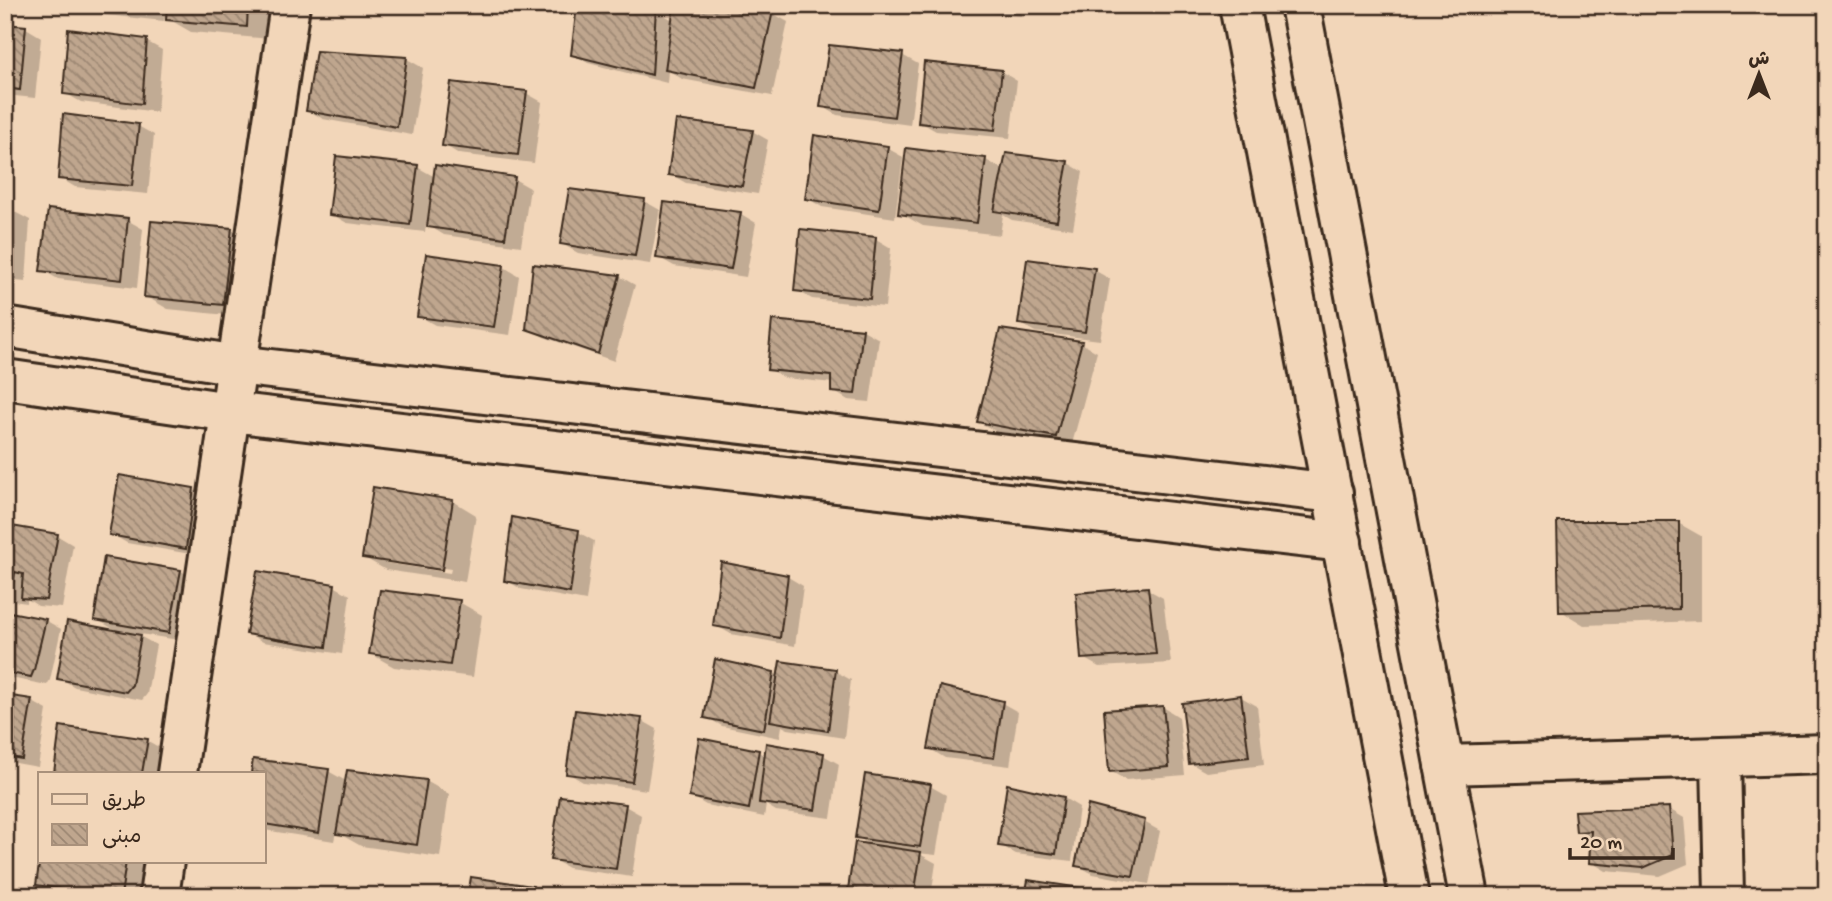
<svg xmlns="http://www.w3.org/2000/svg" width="1832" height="901" viewBox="0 0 1832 901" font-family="'Gochi Hand','Playpen Sans Arabic',sans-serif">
  <defs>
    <pattern id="building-back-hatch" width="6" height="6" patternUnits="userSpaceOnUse" patternTransform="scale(1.75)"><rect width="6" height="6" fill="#bfa68e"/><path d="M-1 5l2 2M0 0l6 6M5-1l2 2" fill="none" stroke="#9c8773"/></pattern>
  </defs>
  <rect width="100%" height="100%" fill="#f2d6b9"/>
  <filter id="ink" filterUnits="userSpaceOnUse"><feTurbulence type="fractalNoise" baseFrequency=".0143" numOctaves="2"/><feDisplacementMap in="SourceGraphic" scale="14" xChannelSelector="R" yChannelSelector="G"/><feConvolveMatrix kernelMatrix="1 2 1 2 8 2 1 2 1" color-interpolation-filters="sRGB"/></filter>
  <g filter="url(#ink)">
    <!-- shadow -->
    <g fill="#0003" fill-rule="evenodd">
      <path d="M91 5H272L270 39 191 32 165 17 164 21 106 15Z"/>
      <path d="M941 5H1022L1021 16 947 9Z"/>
      <path d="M655 10 673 20 772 13 788 22 772 96 682 79 668 70 667 83 588 63 573 54Z"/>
      <path d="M5 26 26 28 41 37 35 98 5 95Z"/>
      <path d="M146 41 162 50 157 112 81 102 65 93Z"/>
      <path d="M318 52 407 59 423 68 412 135 323 119 308 110Z"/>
      <path d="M902 55 918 64 910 125 837 115 822 106Z"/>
      <path d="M1002 72 1017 81 1010 138 936 131 920 122Z"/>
      <path d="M526 93 542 102 534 163 459 154 444 145Z"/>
      <path d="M138 126 154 135 148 194 75 187 60 178Z"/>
      <path d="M752 131 768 140 758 194 686 183 670 174Z"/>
      <path d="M887 148 903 157 895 218 822 207 807 198Z"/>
      <path d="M1007 155 1068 163 1083 172 1073 229 1012 220 1003 215 1000 235 923 226 900 213 986 160 1004 170Z"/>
      <path d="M417 167 435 177 514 179 530 188 521 246 444 235 426 224 425 232 347 223 331 214Z"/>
      <path d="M644 201 660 210 650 264 578 253 562 244Z"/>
      <path d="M5 207 30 220 26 282 5 280Z"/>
      <path d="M741 214 756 223 746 277 674 266 658 257Z"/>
      <path d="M127 220 143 229 137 288 58 279 42 270Z"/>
      <path d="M232 230 254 243 246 317 168 309 145 296Z"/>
      <path d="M876 239 891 248 885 307 812 299 796 290Z"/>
      <path d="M427 256 504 267 519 276 510 335 435 325 419 316Z"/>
      <path d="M1094 270 1110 279 1100 340 1035 332 1020 323Z"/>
      <path d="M619 276 635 285 614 361 544 337 528 328Z"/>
      <path d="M774 321 863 330 879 339 870 402 848 400 833 391V383L785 378 769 369Z"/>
      <path d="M1081 343 1097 352 1072 444 995 431 979 422Z"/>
      <path d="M375 489 453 501 476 515 465 582 386 570 363 557ZM386 560 451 569 450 573 386 563Z"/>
      <path d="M194 490 210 499 202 556 127 543 111 534Z"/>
      <path d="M1678 523 1701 536V621L1584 625 1561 611Z"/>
      <path d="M8 527 58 536 73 545 62 608 38 606 27 599V603L5 600V543Z"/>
      <path d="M578 532 594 541 586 601 521 589 506 580Z"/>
      <path d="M181 571 196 580 185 641 134 633 156 645 147 694 142 700 75 687 59 678 119 632 96 619Z"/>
      <path d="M788 577 803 586 795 646 731 634 715 625Z"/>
      <path d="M334 586 350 595 342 654 263 642 248 633Z"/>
      <path d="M1147 589 1163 598 1171 663 1099 667 1083 658Z"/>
      <path d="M459 602 482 615 473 677 394 667 371 654Z"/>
      <path d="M5 613 45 620 61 629 50 680 47 685 5 677Z"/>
      <path d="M835 671 851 680 844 738 788 729 782 726 780 738 722 726 706 717 774 673 780 677Z"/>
      <path d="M5 696 31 701 47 710 38 767 5 761Z"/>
      <path d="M1241 697 1257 706 1264 765 1206 772 1190 763Z"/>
      <path d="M1002 703 1018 712 1010 766 945 758 930 749Z"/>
      <path d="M1163 707 1179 717 1185 775 1126 780 1110 771Z"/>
      <path d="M641 720 657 729 647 790 583 782 568 773Z"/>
      <path d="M61 728 148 741 171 754 167 773H56Z"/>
      <path d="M758 752 766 756 823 755 839 764 831 818 776 811 766 805 764 817 706 805 691 796Z"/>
      <path d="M255 761 328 771 346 781H426L449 794 440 857 361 846 336 832 334 841 264 830V773H252Z"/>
      <path d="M930 786 946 795 936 855 918 853 936 863 931 896H849L874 847 857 837Z"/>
      <path d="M1064 798 1079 807 1072 861 1016 854 1000 845Z"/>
      <path d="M625 806 641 815 632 877 568 868 552 859Z"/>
      <path d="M1669 809 1684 818 1688 864 1660 876 1606 871 1591 862 1592 839 1577 831Z"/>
      <path d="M1144 822 1160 831 1149 884 1093 874 1077 865Z"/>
      <path d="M42 861H150L145 896H58L38 884Z"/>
      <path d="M532 888 546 896H470Z"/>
    </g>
    <!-- building -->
    <g fill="url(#building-back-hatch)" stroke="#3b2a1e" stroke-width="2">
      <path d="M89 5H150L149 13 89 7Z"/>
      <path d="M167 5H248L247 27 166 20Z"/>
      <path d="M577 5H633L656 8 652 75 571 55Z"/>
      <path d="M674 5H741L773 11 756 88 665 70Z"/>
      <path d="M5 24 26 26 20 90 5 88Z"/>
      <path d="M68 29 147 39 142 104 63 94Z"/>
      <path d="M829 45 903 53 894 117 820 107Z"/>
      <path d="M316 51 407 57 397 127 306 111Z"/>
      <path d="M924 62 1002 70 995 130 918 123Z"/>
      <path d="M451 82 527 91 518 155 442 146Z"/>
      <path d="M63 114 139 124 132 186 58 179Z"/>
      <path d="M676 120 753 130 742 186 668 175Z"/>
      <path d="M814 135 888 146 879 210 805 199Z"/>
      <path d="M906 148 986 158 977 223 898 214Z"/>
      <path d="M1006 153 1068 161 1057 221 994 211Z"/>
      <path d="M336 156 418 165 410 225 329 215Z"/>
      <path d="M435 165 515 177 505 238 427 227Z"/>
      <path d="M569 189 645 199 635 256 560 244Z"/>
      <path d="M664 202 741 212 731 269 656 258Z"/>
      <path d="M48 209 128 218 122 280 40 271Z"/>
      <path d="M151 221 232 228 223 305 144 297Z"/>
      <path d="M800 229 876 237 870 299 794 291Z"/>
      <path d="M426 254 504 265 494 327 417 317Z"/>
      <path d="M1027 259 1095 268 1085 332 1018 324Z"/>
      <path d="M533 264 620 275 598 354 526 329Z"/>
      <path d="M772 320 863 329 855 394 831 392V376L767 370Z"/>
      <path d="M1000 329 1082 341 1056 437 977 422Z"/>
      <path d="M119 475 194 488 186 549 109 535Z"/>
      <path d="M373 487 453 500 442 570 362 558Z"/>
      <path d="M512 517 579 530 570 593 504 581Z"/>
      <path d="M1557 521H1679V609L1559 612Z"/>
      <path d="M6 525 58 534 46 600 21 598 23 574 15 572 11 595H5Z"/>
      <path d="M104 557 181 570 169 633 94 620Z"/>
      <path d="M721 562 788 575 780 638 713 626Z"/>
      <path d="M257 571 335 584 326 647 246 634Z"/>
      <path d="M1148 587 1156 654 1081 659 1076 593Z"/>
      <path d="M380 590 460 600 450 665 369 654Z"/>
      <path d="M5 611 46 619 34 670 31 677 5 672Z"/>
      <path d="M67 621 141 635 132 685 126 692 57 679Z"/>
      <path d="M715 659 774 672 764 730 704 718Z"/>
      <path d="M780 661 836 669 828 731 770 721Z"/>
      <path d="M940 686 1003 701 994 758 928 749Z"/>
      <path d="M5 695 32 699 22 759 5 756Z"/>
      <path d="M1241 695 1249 757 1189 764 1182 703Z"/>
      <path d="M1163 706 1169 767 1109 772 1104 710Z"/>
      <path d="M575 710 642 718 632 782 566 774Z"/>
      <path d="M60 726 148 739 142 773H54Z"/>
      <path d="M699 738 759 750 749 809 689 797Z"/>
      <path d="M766 743 824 753 815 810 759 803Z"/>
      <path d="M253 759 329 769 319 833 264 824V773H251Z"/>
      <path d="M347 770 427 780 417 845 336 834Z"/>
      <path d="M865 774 931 784 920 847 855 838Z"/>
      <path d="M1007 784 1064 797 1056 854 998 846Z"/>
      <path d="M560 796 626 804 616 869 550 860Z"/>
      <path d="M1088 805 1145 820 1133 876 1075 866Z"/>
      <path d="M1669 807 1673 855 1643 868 1589 863 1591 831 1576 832 1574 811Z"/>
      <path d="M855 842 921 852 914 896H847Z"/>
      <path d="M40 858V861H126L121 896H106L36 885Z"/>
      <path d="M471 877 533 886 531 896H468Z"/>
      <path d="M1028 880 1094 890 1093 896H1025Z"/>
    </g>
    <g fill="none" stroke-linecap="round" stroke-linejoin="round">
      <defs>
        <g id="minor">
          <path d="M1239 5 1409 896"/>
          <path d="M1300 5 1469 896"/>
          <path d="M5 327 237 365 1333 493"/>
          <path d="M5 379 230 412 1342 542"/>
          <path d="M1721 759 1724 896"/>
          <path d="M1444 765 1827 754"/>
          <path d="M177 773 290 5"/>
          <path d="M159 896 164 861"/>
        </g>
      </defs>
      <!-- minor casing -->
      <use href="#minor" stroke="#3b2a1e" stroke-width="44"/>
      <!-- minor -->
      <use href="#minor" stroke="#f2d6b9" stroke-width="38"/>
    </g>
  </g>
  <!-- margin -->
  <rect width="1832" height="901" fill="none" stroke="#f2d6b9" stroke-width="28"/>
  <rect x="14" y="14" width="1804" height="873" fill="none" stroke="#3b2a1e" stroke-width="2.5" filter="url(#ink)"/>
  <!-- legend -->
  <rect x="38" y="772" width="228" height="91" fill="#f2d6b9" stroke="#a9917b" stroke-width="2"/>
  <rect x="52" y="794" width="35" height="10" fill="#f2d6b9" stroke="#a9917b" stroke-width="2"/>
  <text x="102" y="806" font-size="21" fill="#3b2a1e">طريق</text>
  <rect x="52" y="824" width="35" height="21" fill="url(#building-back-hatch)" stroke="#a9917b" stroke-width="2"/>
  <text x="102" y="842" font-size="21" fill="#3b2a1e">مبنى</text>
  <!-- north arrow -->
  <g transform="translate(1759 74)" stroke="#f2d6b9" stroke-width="5" paint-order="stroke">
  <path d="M0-5L12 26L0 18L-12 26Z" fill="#3b2a1e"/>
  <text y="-10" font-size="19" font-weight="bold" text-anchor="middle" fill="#3b2a1e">ش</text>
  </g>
  <!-- scale -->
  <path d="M1570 848v10h103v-10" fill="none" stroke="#3b2a1e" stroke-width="3.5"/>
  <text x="1580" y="848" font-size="21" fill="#3b2a1e" stroke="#f2d6b9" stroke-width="5" paint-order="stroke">20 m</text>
</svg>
